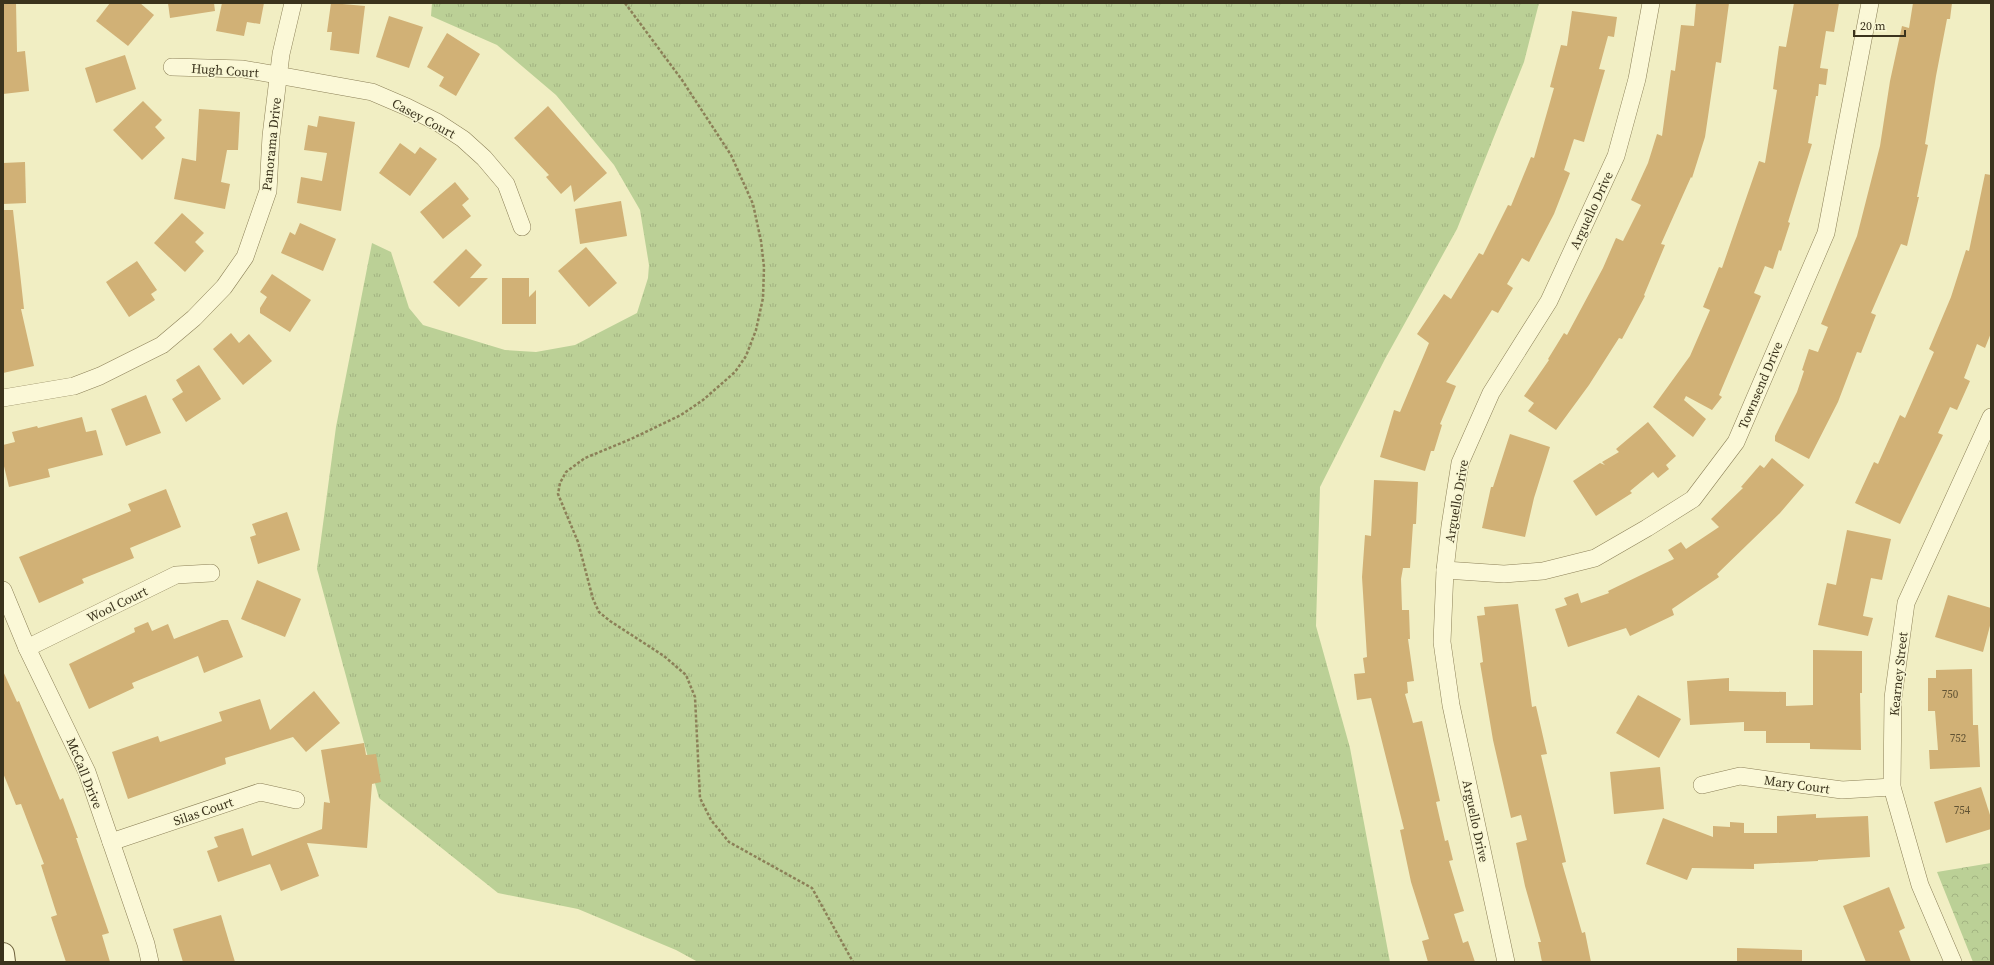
<svg xmlns="http://www.w3.org/2000/svg" width="1994" height="965" viewBox="0 0 1994 965" font-family="'Source Serif 4',serif">
  <defs>
    <pattern id="grass-tufts" width="24" height="20" patternUnits="userSpaceOnUse"><rect width="24" height="20" fill="#bbd096"/><path d="M3 7l-1-3M5 7V3M7 7l1-3M15 17l-1-3M17 17v-4M19 17l1-3" fill="none" stroke="#a2b381"/></pattern>
    <pattern id="park-crowns" width="20" height="18" patternUnits="userSpaceOnUse"><rect width="20" height="18" fill="#bbd096"/><path d="M2 6a3 3 0 1 1 6 0M12 15a3 3 0 1 1 6 0" fill="none" stroke="#a2b381"/></pattern>
  </defs>
  <rect width="100%" height="100%" fill="#f1eec3"/>
  <!-- grass -->
  <path fill="url(#grass-tufts)" d="M432 3H1539L1524 62 1457 229 1385 359 1320 487 1316 626 1350 748 1390 962H698L676 950 578 909 498 893 379 798 317 569 336 427 372 243 391 252 409 308 423 325 505 350 536 352 575 345 637 313 648 278 649 265 640 210 614 165 556 95 497 45 431 16Z"/>
  <!-- park -->
  <path fill="url(#park-crowns)" d="M1991 863V962H1973L1937 872Z"/>
  <!-- building -->
  <g fill="#d1b176">
    <path d="M3 3H16L17 52 25 51 29 91 3 94Z"/>
    <path d="M110 3H140L154 15 128 46 96 21Z"/>
    <path d="M168 3H214L215 11 170 18Z"/>
    <path d="M222 3H264L260 24 247 22 244 36 216 31Z"/>
    <path d="M331 3 365 6 359 54 330 50 332 32H327Z"/>
    <path d="M1696 3H1729L1721 63 1716 62 1705 137 1692 178 1691 177 1661 244 1665 245 1644 295 1645 296 1622 339 1619 338 1589 385 1556 430 1528 411 1534 403 1524 396 1549 360 1548 359 1564 333 1567 335 1603 268 1616 238 1623 241 1641 205 1631 200 1648 163 1657 134 1662 136 1671 70 1675 71 1681 25 1694 26Z"/>
    <path d="M1794 3H1839L1834 32 1826 31 1820 68 1828 69 1826 85 1819 84 1818 96H1816L1808 143 1812 144 1788 222 1790 223 1781 251 1779 250 1773 269 1765 266 1754 293 1761 296 1719 395 1722 397 1712 410 1686 396 1684 400 1706 419 1693 437 1653 407 1690 356 1710 310 1703 307 1719 267 1722 268 1759 161 1765 163 1777 90 1773 89 1779 46 1786 47Z"/>
    <path d="M1913 3H1952L1950 19H1947L1936 76 1925 144 1928 145 1917 197H1919L1907 246 1901 244 1871 313 1876 315 1861 353 1857 352 1838 402 1809 459 1775 441V436L1797 392 1804 371 1802 370 1809 349 1818 352 1828 327 1821 324 1857 236 1880 146 1890 81 1902 26 1909 28Z"/>
    <path d="M1572 11 1617 17 1614 37 1608 36 1599 69 1605 70 1584 142 1574 139 1564 170 1570 173 1554 214 1529 262 1522 258 1507 284 1513 288 1498 313 1492 310 1446 382 1456 386 1440 424 1442 425 1434 451H1431L1425 471 1380 457 1394 410 1400 412 1429 343 1417 334 1444 294 1451 299 1479 253 1483 255 1508 205 1511 206 1531 157 1534 158 1554 88 1550 87 1561 45 1567 46Z"/>
    <path d="M389 16 423 27 409 68 376 57Z"/>
    <path d="M447 33 480 54 456 96 439 86 444 77 427 67Z"/>
    <path d="M125 55 136 89 96 103 85 68Z"/>
    <path d="M143 101 162 120 155 127 165 138 142 160 113 130Z"/>
    <path d="M548 106 607 173 574 202 571 185 561 194 546 177 549 175 514 138Z"/>
    <path d="M199 109 240 112 238 150H227L221 182 230 184 225 209 174 199 182 158 196 161Z"/>
    <path d="M319 116 355 122 341 211 297 203 301 177 322 181 327 153 304 150 308 125 317 127Z"/>
    <path d="M400 143 415 154 420 147 437 159 410 196 379 173Z"/>
    <path d="M25 162 26 203 3 204V163Z"/>
    <path d="M1985 174 1991 175V333L1985 348 1977 344 1964 378 1970 381 1957 410 1950 407 1938 433 1943 435 1900 524 1855 503 1874 462 1878 464 1900 415 1905 418 1934 352 1929 349 1951 297 1966 250 1969 251Z"/>
    <path d="M455 182 469 199 462 205 471 216 443 239 420 212Z"/>
    <path d="M621 201 627 236 580 244 575 209Z"/>
    <path d="M3 210H13L24 309H21L34 366 3 373Z"/>
    <path d="M182 213 204 233 195 242 204 251 185 272 154 243Z"/>
    <path d="M300 223 336 239 323 271 281 253 290 232 295 235Z"/>
    <path d="M586 247 617 283 589 307 558 271Z"/>
    <path d="M466 249 482 265 470 278H488L459 307 433 282Z"/>
    <path d="M137 261 157 290 151 294 155 300 129 317 106 282Z"/>
    <path d="M272 274 311 300 290 332 260 313V308L267 297 260 292Z"/>
    <path d="M502 278H529V297L536 290V324H502Z"/>
    <path d="M231 333 239 343 249 334 272 361 243 385 213 349Z"/>
    <path d="M199 365 221 399 186 422 172 399 183 392 176 380Z"/>
    <path d="M146 395 161 433 126 446 111 409Z"/>
    <path d="M82 417 86 432 96 430 103 455 48 469 50 477 9 487 3 462V445L15 442 12 432 37 426 38 428Z"/>
    <path d="M1648 422 1676 456 1666 465 1669 469 1658 478 1653 472 1630 491 1632 493 1596 516 1573 481 1600 463 1605 465 1602 462 1619 452 1616 449Z"/>
    <path d="M1510 434 1550 447 1534 498 1525 537 1482 528 1491 487H1493Z"/>
    <path d="M1772 458 1804 485 1780 513 1717 574 1719 577 1672 609 1674 615 1630 636 1626 628 1568 647 1555 609 1567 605 1564 598 1578 593 1581 603 1609 593 1608 591 1674 559 1668 550 1681 542 1686 549 1719 527 1711 519 1743 488 1741 487 1760 465 1764 468Z"/>
    <path d="M1374 480 1418 482 1416 524H1413L1410 568H1403L1401 579 1402 610H1409L1410 639H1408L1414 681 1407 682 1408 693 1405 694 1413 723 1422 721 1440 801 1436 802 1445 841 1448 840 1453 860 1449 861 1464 911 1454 914 1463 943 1468 941 1475 962H1428L1422 941 1429 939 1411 882 1400 830 1404 829 1371 698 1357 700 1354 674 1365 673 1363 658 1367 657 1362 577 1365 535 1371 536Z"/>
    <path d="M166 489 181 527 130 548 134 558 82 579 84 583 39 603 19 557 131 511 128 504Z"/>
    <path d="M287 512 300 550 258 564 250 537 256 535 252 524Z"/>
    <path d="M1847 530 1891 539 1882 580 1871 578 1863 616 1873 618 1868 636 1818 625 1827 583 1836 585Z"/>
    <path d="M257 580 301 599 285 637 241 619Z"/>
    <path d="M1948 595 1991 608V622L1983 652 1935 637Z"/>
    <path d="M1518 604 1532 707 1536 706 1547 754 1541 755 1566 862 1562 863 1582 933 1585 932 1591 962H1542L1538 942H1541L1525 886 1516 843 1527 840 1521 815 1511 818 1493 740 1480 663 1483 662 1477 616 1485 615 1484 607Z"/>
    <path d="M222 620H228L243 657 204 673 198 656 132 683 134 688 89 709 69 664 135 632 134 628 148 622 152 631 168 624 174 639Z"/>
    <path d="M1813 650 1862 651V693H1860L1861 750 1810 749V743H1766V731H1744V722L1690 725 1687 681 1729 678V691L1786 692V706L1813 705Z"/>
    <path d="M1972 669 1973 725H1978L1980 767 1930 769 1929 750H1938L1935 711H1928V678H1936V670Z"/>
    <path d="M3 671 17 702 19 701 60 800 63 798 78 838H76L109 933 102 935 110 962H66L51 917 57 915 41 865 44 864 21 804 16 805 3 773Z"/>
    <path d="M314 691 340 723 306 752 293 737 225 758 226 764 128 799 112 752 158 736 160 742 222 721 219 712 260 699 270 730Z"/>
    <path d="M1638 695 1681 719 1659 758 1616 733Z"/>
    <path d="M364 743 366 755 376 754 381 782 372 784 367 848 307 843 319 876 281 891 270 864 218 882 207 851 218 847 214 837 243 828 252 856 322 829 324 802 330 803 321 750Z"/>
    <path d="M1660 767 1664 809 1614 814 1610 772Z"/>
    <path d="M1981 787 1991 818V829L1946 843 1934 802Z"/>
    <path d="M1816 814V818L1868 816 1870 857 1818 860V861L1754 864V869L1692 868 1687 880 1646 864 1663 818 1713 837V826L1730 827V822L1744 823V833H1777V816Z"/>
    <path d="M1889 887 1905 928 1899 931 1911 962H1866L1843 906Z"/>
    <path d="M221 915 235 962H183L173 929Z"/>
    <path d="M1737 948 1802 950V962H1737Z"/>
  </g>
  <g fill="none" stroke-linecap="round" stroke-linejoin="round">
    <defs>
      <g id="street">
        <path d="M172 67 243 69 372 92 407 107 437 122 463 139 484 158 506 184 522 227"/>
        <path d="M3 398 74 386 100 376 162 345 194 318 224 287 245 257 268 191 271 136 281 54 293 3"/>
        <path d="M1445 570 1504 574 1543 571 1595 558 1647 528 1693 499 1736 442 1826 233 1870 3"/>
        <path d="M3 590 27 648 87 772 146 944 150 962"/>
        <path d="M27 648 176 575 211 573"/>
        <path d="M1702 785 1740 776 1842 790 1892 787"/>
        <path d="M111 842 260 792 296 800"/>
        <path d="M1506 962 1451 705 1442 642 1445 570 1450 526 1460 463 1491 393 1549 301 1616 156 1637 79 1651 3"/>
        <path d="M1953 962 1920 885 1892 787 1893 698 1906 603 1991 417"/>
      </g>
      <path id="secondary" d="M3 954 4 962"/>
    </defs>
    <!-- street casing -->
    <use href="#street" stroke="#8c8058" stroke-width="18"/>
    <!-- secondary casing -->
    <use href="#secondary" stroke="#6e613c" stroke-width="24"/>
    <!-- path -->
    <path stroke="#8c8058" stroke-width="2.5" stroke-dasharray="3 2" stroke-linecap="butt" d="M625 3 682 80 731 155 753 204 761 241 764 267 763 298 756 330 746 356 735 372 703 400 681 415 631 439 585 458 566 472 560 483 558 494 578 542 593 599 599 612 610 621 664 656 686 675 695 697 700 798 711 820 729 842 812 888 853 962"/>
    <!-- street -->
    <use href="#street" stroke="#fbf8d7" stroke-width="17"/>
    <!-- secondary -->
    <use href="#secondary" stroke="#fbf8d7" stroke-width="22"/>
  </g>
  <g text-anchor="middle" stroke-width="3" stroke-linejoin="round" paint-order="stroke">
    <!-- number labels -->
    <g font-size="11" fill="#605233">
      <text x="1950" y="698">750</text>
      <text x="1958" y="742">752</text>
      <text x="1962" y="814">754</text>
    </g>
    <!-- street labels -->
    <g font-size="13" fill="#3b331d" stroke="#f8f6d3">
      <text transform="translate(225 70) rotate(4)" y="5">Hugh Court</text>
      <text transform="translate(424 118) rotate(28)" y="5">Casey Court</text>
      <text transform="translate(271 144) rotate(-84)" y="5">Panorama Drive</text>
      <text transform="translate(1591 210) rotate(-65)" y="5">Arguello Drive</text>
      <text transform="translate(1760 385) rotate(-67)" y="5">Townsend Drive</text>
      <text transform="translate(1456 501) rotate(-80)" y="5">Arguello Drive</text>
      <text transform="translate(117 604) rotate(-26)" y="5">Wool Court</text>
      <text transform="translate(1898 674) rotate(-84)" y="5">Kearney Street</text>
      <text transform="translate(85 773) rotate(68)" y="5">McCall Drive</text>
      <text transform="translate(1797 784) rotate(8)" y="5">Mary Court</text>
      <text transform="translate(203 811) rotate(-19)" y="5">Silas Court</text>
      <text transform="translate(1476 821) rotate(78)" y="5">Arguello Drive</text>
    </g>
  </g>
  <!-- border -->
  <rect width="1994" height="965" fill="none" stroke="#3b331d" stroke-width="8"/>
  <!-- scale -->
  <path d="M1854 30v6h51v-6" fill="none" stroke="#3b331d" stroke-width="2"/>
  <text x="1860" y="30" font-size="12" fill="#3b331d" stroke="#f8f6d3" stroke-width="3" paint-order="stroke">20 m</text>
</svg>
